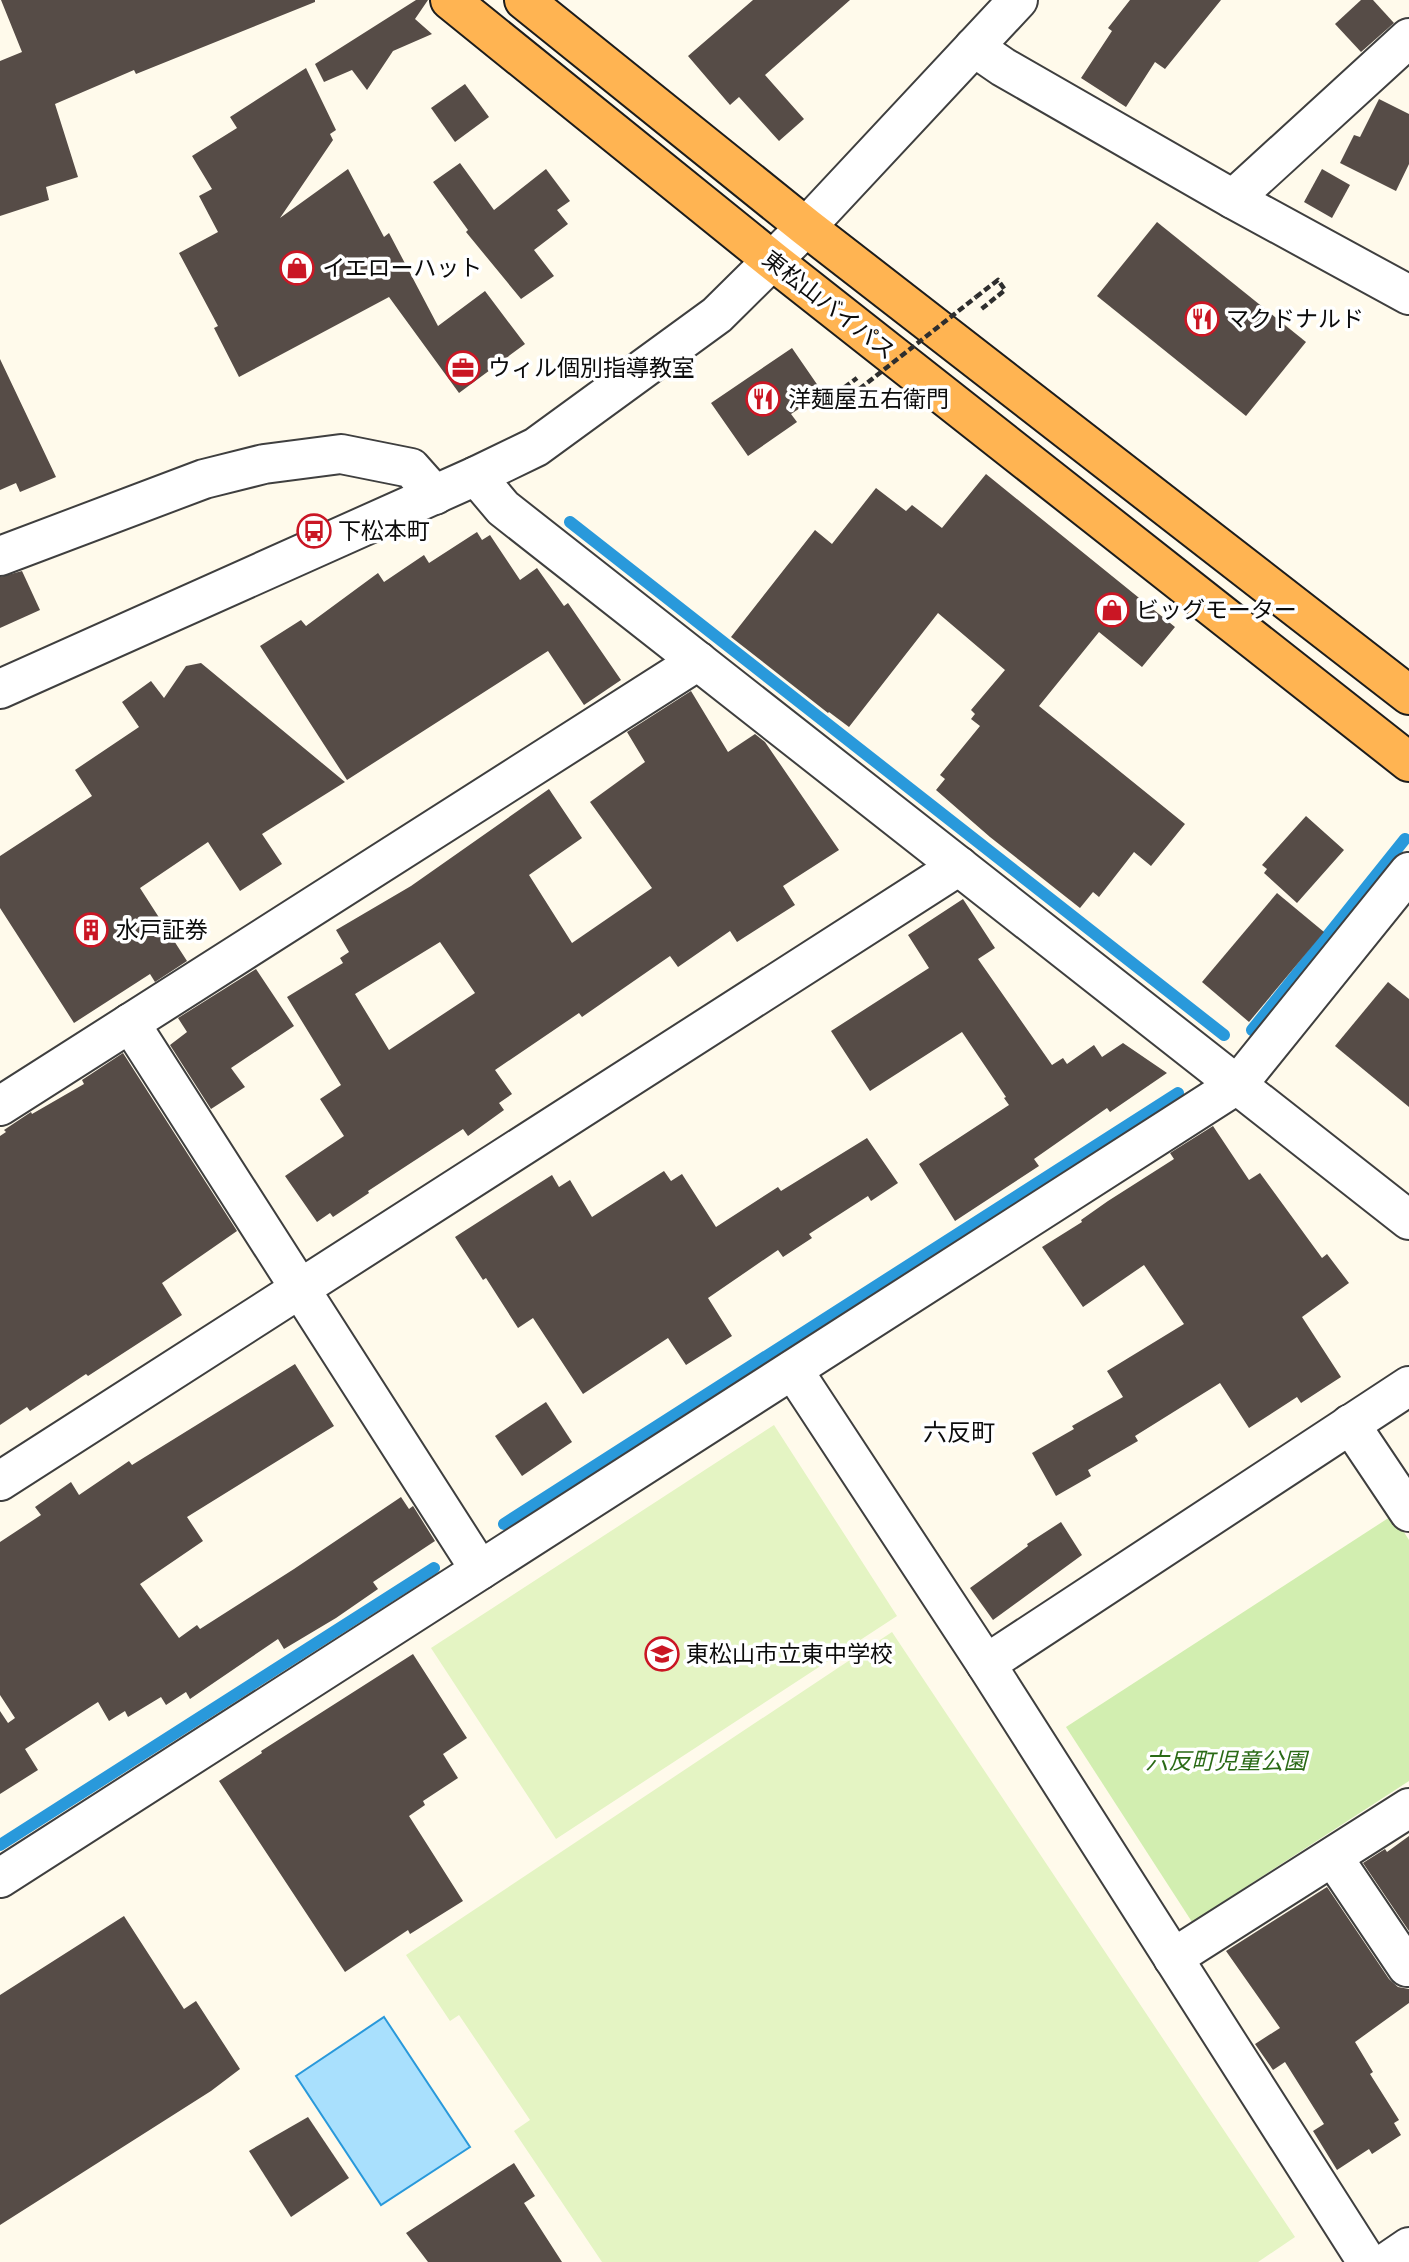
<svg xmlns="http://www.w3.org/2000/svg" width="1409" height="2262" viewBox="0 0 1409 2262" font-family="'Times New Roman','Noto Sans JP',serif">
  <rect width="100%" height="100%" fill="#fffaeb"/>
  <!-- green -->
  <path fill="#d2eeb0" d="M1393 1515 1409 1540V1781L1192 1922 1066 1727Z"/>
  <!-- pitch -->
  <g fill="#e4f4c3">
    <path d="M774 1425 897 1616 556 1839 431 1648Z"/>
    <path d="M892 1632 1295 2237 1258 2262H602L514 2131 530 2120 459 2015 450 2021 406 1955Z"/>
  </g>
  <!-- water -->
  <path fill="#a9e0fd" stroke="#2999db" stroke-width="2" d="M384 2017 470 2147 381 2205 296 2076Z"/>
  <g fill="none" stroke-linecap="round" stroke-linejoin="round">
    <!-- stream -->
    <g stroke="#2999db" stroke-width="12">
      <path d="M570 522 1224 1035"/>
      <path d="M1252 1030 1405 839"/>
      <path d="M504 1524 1178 1093"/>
      <path d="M0 1845 434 1568"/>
    </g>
  </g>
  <!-- building -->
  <g fill="#564c47" fill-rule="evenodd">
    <path d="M1 0H315V2L136 74 134 70 55 104 78 177 46 187 49 200 0 216V61L22 52Z"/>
    <path d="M416 0H428L415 19 432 34 393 51 367 90 352 70 324 82 315 64Z"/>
    <path d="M753 0H850L765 75 804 119 779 141 739 97 730 105 688 56Z"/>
    <path d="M1130 0H1221L1165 69 1155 62 1126 107 1081 78 1112 31 1108 28Z"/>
    <path d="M1361 0H1373L1394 23 1361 52 1335 24Z"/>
    <path d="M306 68 336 130 330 134 333 140 280 218 348 169 384 237 389 233 438 326 485 291 525 344 459 393 389 297 239 377 214 328 218 326 179 253 218 232 199 196 212 189 192 156 237 128 230 117Z"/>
    <path d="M465 84 489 117 455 142 431 108Z"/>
    <path d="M1379 99 1409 114V164L1396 191 1340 163 1354 135 1360 137Z"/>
    <path d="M460 163 494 210 546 169 570 201 557 210 568 224 534 250 554 276 521 299 466 232 468 230 433 182Z"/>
    <path d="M1322 169 1350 185 1332 218 1304 202Z"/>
    <path d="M1157 222 1306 342 1246 416 1097 296Z"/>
    <path d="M792 348 823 393 791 414 797 422 748 456 711 403Z"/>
    <path d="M0 359 56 477 20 492 16 483 0 490Z"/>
    <path d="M986 474 1175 627 1142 667 1099 632 1039 706 1185 824 1151 866 1134 852 1099 897 1093 892 1080 908 990 837 936 790 945 779 940 775 980 726 971 719 975 714 971 710 1005 670 938 613 849 727 829 712 828 713 731 637 815 530 832 544 876 488 906 511 912 505 942 528Z"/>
    <path d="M477 532 482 540 490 535 520 580 537 568 564 606 568 603 621 680 584 705 548 651 347 780 260 646 301 620 306 626 378 573 384 582 424 555 429 563Z"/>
    <path d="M22 571 40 610 0 628V577Z"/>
    <path d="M201 663 345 782 262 834 282 864 240 891 208 842 140 888 187 961 155 982 150 974 74 1023 0 908V856L92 796 75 770 139 727 122 702 151 681 164 698 186 666Z"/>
    <path d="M691 691 728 752 755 734 765 742 839 850 783 886 795 905 737 942 730 931 678 967 670 956 582 1017 579 1013 495 1070 512 1094 499 1103 504 1110 468 1136 463 1129 368 1191 369 1193 333 1217 330 1213 317 1222 285 1176 344 1136 320 1099 341 1085 287 997 343 963 340 958 349 952 336 930 411 886 549 789 582 838 529 875 572 943 652 888 590 802 645 762 627 732ZM440 942 475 993 389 1050 355 994Z"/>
    <path d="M1306 816 1344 850 1297 903 1264 873 1267 869 1262 865Z"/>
    <path d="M1277 893 1324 932 1249 1022 1202 982Z"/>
    <path d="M963 899 995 948 978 959 1052 1065 1063 1058 1067 1064 1094 1045 1102 1057 1123 1043 1167 1073 1110 1112 1107 1108 1034 1159 1039 1166 955 1221 919 1164 1009 1105 1004 1098 1006 1097 962 1032 870 1091 831 1031 929 968 908 935Z"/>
    <path d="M256 969 294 1026 231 1068 245 1087 211 1109 170 1045 187 1032 178 1018Z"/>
    <path d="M1388 982 1409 999V1107L1335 1046Z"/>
    <path d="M123 1053 237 1231 162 1283 182 1315 88 1376 86 1374 30 1411 27 1407 0 1425V1136L6 1132 4 1130 31 1112 32 1114 84 1084 82 1080Z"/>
    <path d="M1213 1126 1249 1180 1260 1173 1322 1258 1327 1254 1349 1283 1302 1317 1341 1377 1301 1403 1297 1397 1249 1428 1220 1383 1135 1436 1138 1441 1088 1470 1091 1476 1056 1496 1032 1453 1074 1429 1072 1426 1123 1397 1107 1371 1184 1324 1144 1265 1083 1307 1042 1247 1082 1222 1081 1220 1108 1201 1174 1159 1170 1153Z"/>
    <path d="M867 1138 898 1183 871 1201 868 1196 809 1234 812 1238 783 1257 778 1250 708 1298 732 1336 686 1365 668 1338 583 1394 533 1318 518 1328 486 1278 483 1280 455 1237 552 1175 559 1187 570 1180 592 1217 664 1171 671 1181 682 1174 716 1227 778 1187 781 1191Z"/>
    <path d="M295 1364 334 1426 187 1517 203 1541 140 1584 179 1638 197 1625 200 1629 294 1569 401 1497 409 1509 413 1506 435 1541 373 1582 378 1589 336 1618 284 1649 278 1639 190 1699 186 1692 166 1705 161 1697 128 1717 125 1711 109 1721 98 1702 25 1749 38 1770 0 1794V1711L8 1723 15 1718 0 1695V1542L41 1515 35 1507 71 1482 79 1495 129 1461 132 1465Z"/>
    <path d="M546 1402 572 1442 522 1476 495 1436Z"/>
    <path d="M1061 1522 1082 1555 993 1620 970 1588 1028 1546 1027 1544Z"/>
    <path d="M413 1654 467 1738 443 1754 458 1778 423 1801 425 1805 409 1816 463 1901 410 1934 408 1930 345 1972 219 1781 262 1753 261 1751Z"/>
    <path d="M1409 1836V1931L1363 1863 1385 1849 1387 1852Z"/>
    <path d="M1327 1887 1389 1979 1398 1987 1409 1989V2003L1355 2042 1373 2072 1370 2074 1399 2120 1394 2123 1401 2135 1372 2154 1369 2149 1337 2170 1313 2131 1324 2124 1285 2062 1273 2070 1255 2044 1280 2028 1226 1951Z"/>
    <path d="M124 1916 184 2009 196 2001 240 2069 211 2091 0 2225V1995Z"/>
    <path d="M308 2117 349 2178 291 2217 249 2151Z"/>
    <path d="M514 2163 535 2196 524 2203 562 2262H428L406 2233Z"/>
  </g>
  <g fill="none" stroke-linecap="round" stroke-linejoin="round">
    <defs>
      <g id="minor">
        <path d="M974 47 1003 67 1233 199 1409 295"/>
        <path d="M1233 199 1409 38"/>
        <path d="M476 476 503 508 1409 1220"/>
        <path d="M0 556 204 479 264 464 341 454 411 468 435 495"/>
        <path d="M130 1023 480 1570"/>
        <path d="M0 1106 698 661"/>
        <path d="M793 1370 986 1664 1367 2262"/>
        <path d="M1350 1424 1409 1512"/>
        <path d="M0 1481 959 866"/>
        <path d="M986 1664 1409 1386"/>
        <path d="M1333 1857 1407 1967"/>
        <path d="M0 1878 1238 1084 1409 872"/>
        <path d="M1173 1958 1409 1808"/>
      </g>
      <g id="tertiary">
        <path d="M0 689 476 476 536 447 717 315 806 227 1018 0"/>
        <path d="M1387 2262 1409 2247"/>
      </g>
      <g id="trunk">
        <path d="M450 0 773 261 1409 762"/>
        <path d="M524 0 806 227 1409 695"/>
      </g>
    </defs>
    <!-- minor casing -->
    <use href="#minor" stroke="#3f3f3f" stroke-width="42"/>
    <!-- tertiary casing -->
    <use href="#tertiary" stroke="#3f3f3f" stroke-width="42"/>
    <!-- trunk casing -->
    <use href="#trunk" stroke="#1d1d1d" stroke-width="42"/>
    <!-- path -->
    <g stroke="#2e2e2e" stroke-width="4.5" stroke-dasharray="7 3.5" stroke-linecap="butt">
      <path d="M976 297 998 280 1005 290 979 311"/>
      <path d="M836 394 857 378"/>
    </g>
    <!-- minor -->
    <use href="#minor" stroke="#fff" stroke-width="38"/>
    <!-- tertiary -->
    <use href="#tertiary" stroke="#fff" stroke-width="38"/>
    <!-- trunk -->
    <use href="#trunk" stroke="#ffb452" stroke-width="38"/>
    <!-- path-bridge -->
    <path stroke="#2e2e2e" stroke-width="4.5" stroke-dasharray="7 3.5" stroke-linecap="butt" d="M836 394 843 402 976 297"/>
  </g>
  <!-- icons -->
  <defs>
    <symbol id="shop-ring" viewBox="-11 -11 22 22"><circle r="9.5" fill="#fff" stroke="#ca1624" stroke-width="1.5"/><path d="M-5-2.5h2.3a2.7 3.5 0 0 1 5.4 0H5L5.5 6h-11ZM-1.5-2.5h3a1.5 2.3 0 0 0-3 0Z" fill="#ca1624"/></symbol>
    <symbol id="restaurant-ring" viewBox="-11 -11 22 22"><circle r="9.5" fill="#fff" stroke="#ca1624" stroke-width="1.5"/><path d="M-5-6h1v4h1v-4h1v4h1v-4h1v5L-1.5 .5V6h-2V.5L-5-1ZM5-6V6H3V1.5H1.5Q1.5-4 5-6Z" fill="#ca1624"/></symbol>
    <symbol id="office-ring" viewBox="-11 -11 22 22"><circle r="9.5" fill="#fff" stroke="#ca1624" stroke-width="1.5"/><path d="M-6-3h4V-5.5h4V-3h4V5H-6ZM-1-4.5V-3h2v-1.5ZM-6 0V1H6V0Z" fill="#ca1624"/></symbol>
    <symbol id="bus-ring" viewBox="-11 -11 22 22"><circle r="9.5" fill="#fff" stroke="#ca1624" stroke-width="1.5"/><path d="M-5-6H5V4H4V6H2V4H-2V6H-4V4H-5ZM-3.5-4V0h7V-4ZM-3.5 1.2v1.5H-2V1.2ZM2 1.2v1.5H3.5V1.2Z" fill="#ca1624"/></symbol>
    <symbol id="building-ring" viewBox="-11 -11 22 22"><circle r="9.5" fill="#fff" stroke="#ca1624" stroke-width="1.5"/><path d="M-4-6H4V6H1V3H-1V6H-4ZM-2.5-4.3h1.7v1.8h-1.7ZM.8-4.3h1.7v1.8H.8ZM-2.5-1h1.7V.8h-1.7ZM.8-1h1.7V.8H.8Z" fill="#ca1624"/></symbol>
    <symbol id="school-ring" viewBox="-11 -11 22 22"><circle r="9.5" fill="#fff" stroke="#ca1624" stroke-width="1.5"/><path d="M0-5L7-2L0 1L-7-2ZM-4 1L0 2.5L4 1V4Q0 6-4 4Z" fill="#ca1624"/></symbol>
  </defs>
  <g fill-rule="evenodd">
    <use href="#shop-ring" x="278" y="249" width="38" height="38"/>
    <use href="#restaurant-ring" x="1183" y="300" width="38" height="38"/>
    <use href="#office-ring" x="444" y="349" width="38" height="38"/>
    <use href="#restaurant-ring" x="744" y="380" width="38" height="38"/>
    <use href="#bus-ring" x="295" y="512" width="38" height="38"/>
    <use href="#shop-ring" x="1093" y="591" width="38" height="38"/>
    <use href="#building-ring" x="72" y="911" width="38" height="38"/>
    <use href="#school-ring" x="643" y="1635" width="38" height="38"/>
  </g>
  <g text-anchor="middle" stroke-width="7" stroke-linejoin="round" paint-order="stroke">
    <!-- poi labels -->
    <g font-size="23" fill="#0c0c0c" stroke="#fff" text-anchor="start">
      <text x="322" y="276">イエローハット</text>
      <text x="1226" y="327">マクドナルド</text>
      <text x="488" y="376">ウィル個別指導教室</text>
      <text x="788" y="407">洋麺屋五右衛門</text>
      <text x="338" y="539">下松本町</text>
      <text x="1136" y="618">ビッグモーター</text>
      <text x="116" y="938">水戸証券</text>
      <text x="686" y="1662">東松山市立東中学校</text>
    </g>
    <!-- street labels -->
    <g font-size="23" fill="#0c0c0c" stroke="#fff">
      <text transform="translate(829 305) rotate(38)" y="8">東松山バイパス</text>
    </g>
    <!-- park labels -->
    <g font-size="23" font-style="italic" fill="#2a6a16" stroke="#fff">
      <text x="1226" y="1769">六反町児童公園</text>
    </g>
    <!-- neighbourhood labels -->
    <g font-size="24" fill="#0c0c0c" stroke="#fff">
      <text x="959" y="1441">六反町</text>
    </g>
  </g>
</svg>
